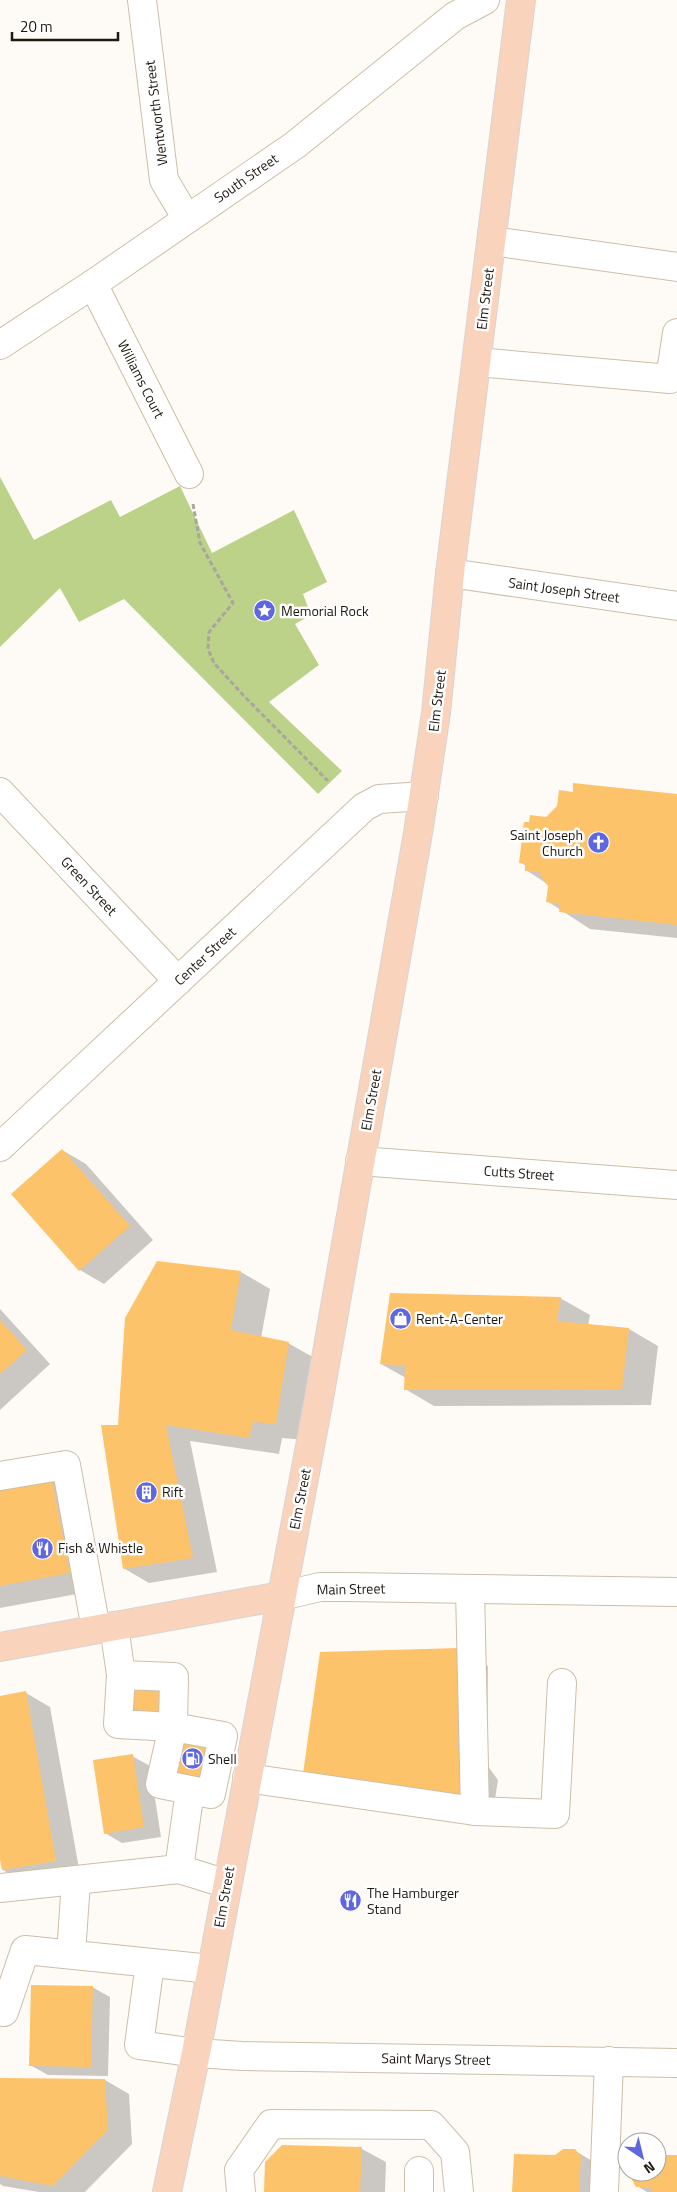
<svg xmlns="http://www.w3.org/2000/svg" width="677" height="2192" viewBox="0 0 677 2192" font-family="'Titillium Web',sans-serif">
  <rect width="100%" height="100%" fill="#fefbf6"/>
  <!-- green -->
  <path fill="#bdd289" d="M0 477 34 540 111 500 120 517 180 486 212 553 294 510 327 582 303 594 311 615 295 624 319 665 269 702 342 771 318 794 124 599 79 622 60 588 0 647Z"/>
  <!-- shadow -->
  <g fill="#0003">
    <path d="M677 795V938L590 929 547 901 549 885 526 870V866L520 862 546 819Z"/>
    <path d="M62 1150 86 1164 153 1240 104 1284 80 1270Z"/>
    <path d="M241 1272 270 1289 261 1338 288 1343 318 1360 305 1440 282 1438 279 1454 190 1441 217 1572 149 1583 125 1569 123 1426Z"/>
    <path d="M560 1298 590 1315 588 1326 629 1329 658 1346 651 1405 434 1406 405 1389 406 1378 381 1364Z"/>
    <path d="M0 1309 50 1364 0 1410Z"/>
    <path d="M51 1476 80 1493 99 1590 0 1608V1485Z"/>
    <path d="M459 1649 488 1666 487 1765 498 1780 493 1812 332 1797Z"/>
    <path d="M26 1693 50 1707 80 1874 27 1884 3 1870 0 1853V1697Z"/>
    <path d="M132 1756 150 1766 161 1837 122 1843 105 1833Z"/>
    <path d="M92 1987 110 1997 108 2076 48 2075 30 2065Z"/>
    <path d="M0 2079 105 2080 129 2094 132 2144 85 2192H39L3 2186 0 2184Z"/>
    <path d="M282 2146 362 2149 386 2162 385 2192H265Z"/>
    <path d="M574 2150 592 2161 597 2192H514L555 2157Z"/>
    <path d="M657 2156H677V2192H647L637 2186 633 2180 635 2172H657Z"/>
  </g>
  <!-- building -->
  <g fill="#fcc36a">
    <path d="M573 783 677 794V925L559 912 560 904 546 902 548 886 540 875V872L525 871V864L519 863 524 822H529L530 815 546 817 557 806 559 790 573 792Z"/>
    <path d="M62 1149 130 1226 79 1271 11 1194Z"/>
    <path d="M157 1261 241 1271 231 1330 289 1342 276 1424 253 1422 249 1438 166 1425 193 1558 123 1569 101 1425H118L125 1318Z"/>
    <path d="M390 1293 561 1297 557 1321 629 1328 622 1389 404 1390 405 1366 380 1364Z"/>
    <path d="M0 1320 27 1350 0 1374Z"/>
    <path d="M51 1474 70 1573 0 1586V1484Z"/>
    <path d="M459 1648 458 1747 469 1762 464 1796 302 1781 320 1652Z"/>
    <path d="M129 1681 164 1683 161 1721 127 1719Z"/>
    <path d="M26 1691 56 1861 2 1870 0 1860V1696Z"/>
    <path d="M176 1737 215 1744 208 1782 169 1774Z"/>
    <path d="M133 1754 144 1827 104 1834 93 1760Z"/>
    <path d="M31 1985 93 1986 91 2067 29 2066Z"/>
    <path d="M0 2078 105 2079 108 2130 53 2186 0 2176Z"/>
    <path d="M282 2145 362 2147 360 2192H264L265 2162Z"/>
    <path d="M563 2149H575L581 2156 579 2192H512L514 2154 555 2155Z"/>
    <path d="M657 2155H677V2192H652V2187H636L632 2180 634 2172H657Z"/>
  </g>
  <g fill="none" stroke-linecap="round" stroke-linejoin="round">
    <defs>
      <g id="minor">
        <path d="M142 0 164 180 187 219"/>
        <path d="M492 241 677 267"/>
        <path d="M93 284 189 474"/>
        <path d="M0 345 93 284 295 145 455 16 485 0"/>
        <path d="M477 362 670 379 677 333"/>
        <path d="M450 573 677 606"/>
        <path d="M0 792 178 981"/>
        <path d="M0 1147 364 807 379 799 424 796"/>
        <path d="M360 1161 677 1185"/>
        <path d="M0 1476 66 1465 96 1629"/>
        <path d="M470 1589 475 1811"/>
        <path d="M281 1596 320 1587H346L677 1592"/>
        <path d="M114 1626 121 1675"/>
        <path d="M121 1675 174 1677 173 1727 118 1724Z"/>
        <path d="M247 1778 475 1811 555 1814 562 1683"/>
        <path d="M179 1869 190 1790 211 1794 223 1736 173 1727 160 1784 190 1790"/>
        <path d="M0 1888 179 1869 227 1884"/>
        <path d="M71 1954 76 1881"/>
        <path d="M150 1963 139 2045 196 2053 242 2056 677 2063"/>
        <path d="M4 2012 25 1950 211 1969"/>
        <path d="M419 2171V2192"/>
        <path d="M241 2192 239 2170 271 2124 431 2125 455 2152 459 2192"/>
        <path d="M604 2192 609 2061"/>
      </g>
      <g id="major">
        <path d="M0 1647 281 1596"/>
        <path d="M167 2192 196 2053 318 1404 418 833 436 713 450 573 521 0"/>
      </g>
    </defs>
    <!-- minor casing -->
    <use href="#minor" stroke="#ccbea9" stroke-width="30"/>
    <!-- major casing -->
    <use href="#major" stroke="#d6d5d4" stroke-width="30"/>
    <!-- path -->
    <path stroke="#a9a59f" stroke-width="3" stroke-dasharray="5 2.5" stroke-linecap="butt" d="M193 504 200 543 233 603 209 632 208 649 214 663 243 695 328 781"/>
    <!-- minor -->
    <use href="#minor" stroke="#fff" stroke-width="28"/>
    <!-- major -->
    <use href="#major" stroke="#fad3bc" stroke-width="28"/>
  </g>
  <!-- icons -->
  <defs>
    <symbol id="sight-disc" viewBox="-11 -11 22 22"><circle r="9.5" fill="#5e67df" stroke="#fff"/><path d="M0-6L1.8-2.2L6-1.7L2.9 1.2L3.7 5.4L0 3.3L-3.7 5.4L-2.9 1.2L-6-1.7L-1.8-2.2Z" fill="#fff"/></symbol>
    <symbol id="church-disc" viewBox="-11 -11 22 22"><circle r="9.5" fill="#5e67df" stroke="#fff"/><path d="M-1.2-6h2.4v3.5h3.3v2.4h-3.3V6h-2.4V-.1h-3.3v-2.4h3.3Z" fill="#fff"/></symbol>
    <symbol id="shop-disc" viewBox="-11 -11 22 22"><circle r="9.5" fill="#5e67df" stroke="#fff"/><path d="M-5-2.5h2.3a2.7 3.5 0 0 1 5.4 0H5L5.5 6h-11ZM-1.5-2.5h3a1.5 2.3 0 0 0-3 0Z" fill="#fff"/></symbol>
    <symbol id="building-disc" viewBox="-11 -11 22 22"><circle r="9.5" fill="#5e67df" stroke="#fff"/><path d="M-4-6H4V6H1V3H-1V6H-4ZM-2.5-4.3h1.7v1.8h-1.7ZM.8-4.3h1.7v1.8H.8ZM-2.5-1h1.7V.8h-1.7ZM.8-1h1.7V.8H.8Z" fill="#fff"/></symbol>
    <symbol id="restaurant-disc" viewBox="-11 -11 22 22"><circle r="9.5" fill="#5e67df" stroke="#fff"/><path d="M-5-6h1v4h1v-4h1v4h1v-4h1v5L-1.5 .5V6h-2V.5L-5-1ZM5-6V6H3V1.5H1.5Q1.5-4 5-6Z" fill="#fff"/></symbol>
    <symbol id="fuel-disc" viewBox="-11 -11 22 22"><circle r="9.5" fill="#5e67df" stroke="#fff"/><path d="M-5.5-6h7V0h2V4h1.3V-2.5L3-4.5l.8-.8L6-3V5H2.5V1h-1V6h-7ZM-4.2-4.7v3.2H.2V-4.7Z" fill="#fff"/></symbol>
  </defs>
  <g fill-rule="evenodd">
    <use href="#sight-disc" x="252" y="598" width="25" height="25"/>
    <use href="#church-disc" x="586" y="830" width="25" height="25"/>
    <use href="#shop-disc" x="388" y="1306" width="25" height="25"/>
    <use href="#building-disc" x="134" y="1480" width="25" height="25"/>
    <use href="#restaurant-disc" x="30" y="1536" width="25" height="25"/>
    <use href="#fuel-disc" x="180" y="1746" width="25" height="25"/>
    <use href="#restaurant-disc" x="338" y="1888" width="25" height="25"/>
  </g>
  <g text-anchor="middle" stroke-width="5" stroke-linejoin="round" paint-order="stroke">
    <!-- street labels -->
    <g font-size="14" fill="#1d1810" stroke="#fff">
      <text transform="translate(156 113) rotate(-97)" y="5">Wentworth Street</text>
      <text transform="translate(246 178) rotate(-35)" y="5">South Street</text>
      <text transform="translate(485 299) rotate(-83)" y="5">Elm Street</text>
      <text transform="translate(141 379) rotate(63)" y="5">Williams Court</text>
      <text transform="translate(564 590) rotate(8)" y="5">Saint Joseph Street</text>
      <text transform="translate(437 701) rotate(-83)" y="5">Elm Street</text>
      <text transform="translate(89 886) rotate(47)" y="5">Green Street</text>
      <text transform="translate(205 956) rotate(-43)" y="5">Center Street</text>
      <text transform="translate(371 1100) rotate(-80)" y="5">Elm Street</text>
      <text transform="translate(519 1173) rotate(4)" y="5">Cutts Street</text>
      <text transform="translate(300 1499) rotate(-79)" y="5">Elm Street</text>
      <text transform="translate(351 1589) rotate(-1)" y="5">Main Street</text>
      <text transform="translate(224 1897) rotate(-80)" y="5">Elm Street</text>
      <text transform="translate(436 2059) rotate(1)" y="5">Saint Marys Street</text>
    </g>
    <!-- poi labels -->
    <g font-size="14" fill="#1d1810" stroke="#fff" text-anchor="start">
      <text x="281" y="616">Memorial Rock</text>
      <text x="583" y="840" text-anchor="end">Saint Joseph<tspan x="583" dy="16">Church</tspan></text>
      <text x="416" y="1324">Rent-A-Center</text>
      <text x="162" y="1497">Rift</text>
      <text x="58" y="1553">Fish &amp; Whistle</text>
      <text x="208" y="1764">Shell</text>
      <text x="367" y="1898">The Hamburger<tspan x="367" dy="16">Stand</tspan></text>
    </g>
  </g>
  <!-- north arrow -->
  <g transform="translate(642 2157) rotate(145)"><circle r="24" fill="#ffffff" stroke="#a5a39f"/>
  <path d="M0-4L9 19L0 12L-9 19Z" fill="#5e67df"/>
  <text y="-8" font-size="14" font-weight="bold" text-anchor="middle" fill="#1d1810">N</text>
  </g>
  <!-- scale -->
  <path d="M12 32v8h106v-8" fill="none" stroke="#1d1810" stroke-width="2.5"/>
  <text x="20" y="32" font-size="15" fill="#1d1810" stroke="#ffffff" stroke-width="4" paint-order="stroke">20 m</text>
</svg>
